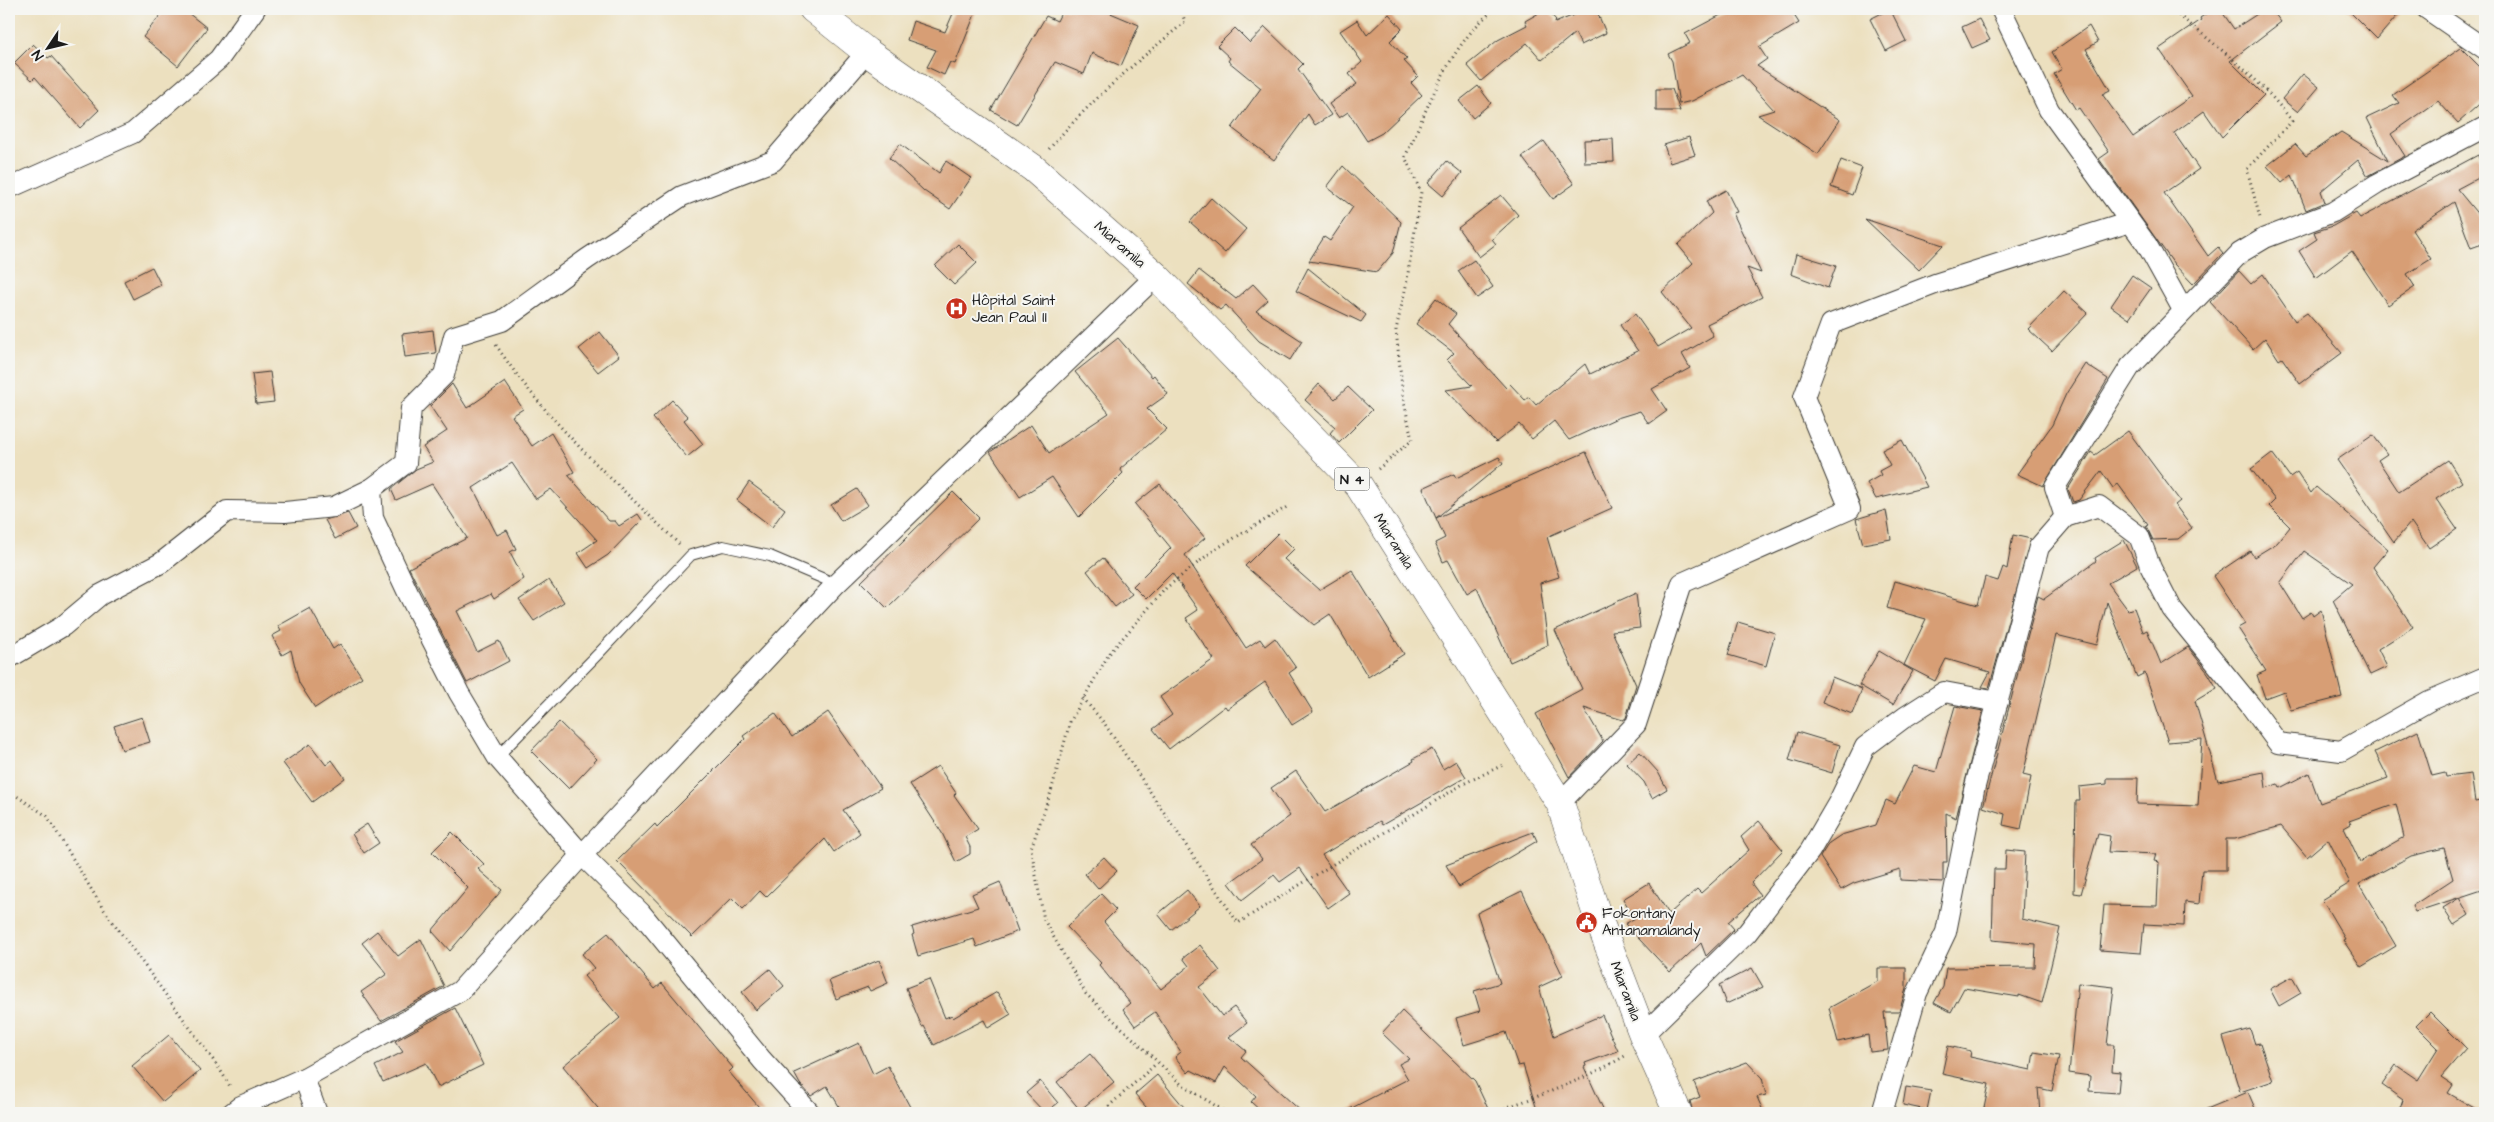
<svg xmlns="http://www.w3.org/2000/svg" width="2494" height="1122" viewBox="0 0 2494 1122" font-family="'Architects Daughter',sans-serif">
  <rect width="100%" height="100%" fill="#f6f6f2"/>
  <filter id="ink" filterUnits="userSpaceOnUse"><feTurbulence type="fractalNoise" baseFrequency=".02" numOctaves="2"/><feDisplacementMap in="SourceGraphic" scale="10" xChannelSelector="R" yChannelSelector="G"/><feConvolveMatrix kernelMatrix="1 2 1 2 8 2 1 2 1" color-interpolation-filters="sRGB"/></filter>
  <filter id="wash" filterUnits="userSpaceOnUse"><feTurbulence type="fractalNoise" baseFrequency=".0096" numOctaves="4" result="noise"/><feDisplacementMap in="SourceGraphic" scale="20" xChannelSelector="R" yChannelSelector="G"/><feGaussianBlur stdDeviation="1.12" result="paint"/><feColorMatrix in="noise" values="0 0 0 0 0 0 0 0 0 0 0 0 0 0 0 0 0 1.4 0 .05"/><feComposite in="paint" operator="in"/></filter>
  <g filter="url(#wash)">
    <rect width="100%" height="100%" fill="#ece0bf"/>
    <g id="blocks">
      <!-- building -->
      <g fill="#d79e75" fill-rule="evenodd">
        <path d="M165 9H183L207 28 178 66 143 37Z"/>
        <path d="M955 9H977L955 64 950 62 944 75 927 67 936 50 907 40 913 21 945 32Z"/>
        <path d="M1063 9H1101L1139 25 1121 66 1092 53 1084 74 1055 62 1017 125 991 110 1046 16 1057 21Z"/>
        <path d="M1546 9 1556 20 1555 23 1588 9H1604L1598 14 1606 33 1581 45 1575 33 1542 60 1527 43 1481 81 1467 65 1498 40 1527 25 1525 21Z"/>
        <path d="M1732 9H1790L1799 23 1759 47 1767 59 1757 66 1840 120 1818 154 1758 115 1774 110 1742 75 1692 101 1679 104 1672 61 1668 54 1690 43 1685 34Z"/>
        <path d="M1890 9 1906 41 1886 51 1870 19Z"/>
        <path d="M2213 9H2220L2234 29 2265 9H2271L2281 22 2230 61 2264 95 2222 137 2204 111 2174 133 2199 169 2164 193 2208 256 2218 247 2223 253 2193 284 2174 264 2099 159 2109 152 2079 108 2076 110 2054 74 2062 69 2052 52 2089 26 2098 42 2086 49 2110 90 2102 94 2133 137 2192 96 2159 49 2201 20 2200 18Z"/>
        <path d="M2347 9H2403L2377 39Z"/>
        <path d="M1389 14 1402 29 1390 41 1407 59 1404 61 1418 76 1411 83 1422 95 1382 133 1367 141 1348 112 1339 118 1329 104 1357 84 1349 74 1362 62 1340 31 1357 20 1367 35Z"/>
        <path d="M1979 19 1990 40 1972 48 1962 27Z"/>
        <path d="M1265 27 1303 64 1298 69 1331 115 1315 125 1308 114 1274 160 1232 128 1261 88 1228 61 1230 58 1217 46 1235 28 1250 43Z"/>
        <path d="M33 44 48 58 51 56 99 110 80 128 35 77 32 80 14 63Z"/>
        <path d="M2461 48 2485 72V99L2458 123 2438 101 2391 134 2405 156 2368 176 2358 160 2321 191 2325 202 2306 210 2292 175 2282 183 2267 166 2295 144 2306 156 2341 132 2388 161 2367 118 2399 103 2393 95Z"/>
        <path d="M2303 74 2319 87 2298 112 2282 99Z"/>
        <path d="M1478 86 1491 103 1473 118 1459 101Z"/>
        <path d="M1656 89H1672L1680 111H1656Z"/>
        <path d="M1689 137 1695 155 1670 163 1664 145Z"/>
        <path d="M1613 139 1614 162 1585 163 1584 140Z"/>
        <path d="M1544 141 1574 184 1553 199 1522 157Z"/>
        <path d="M900 144 939 173 946 161 971 178 950 209 924 191 889 158Z"/>
        <path d="M2478 155 2485 174 2457 189 2485 223V243L2471 248 2454 202 2412 230 2431 259 2407 274 2415 287 2388 305 2352 251 2316 278 2299 251 2317 239 2314 232 2333 226 2356 213 2360 218Z"/>
        <path d="M1841 160 1862 168 1852 195 1831 187Z"/>
        <path d="M1447 161 1462 173 1443 196 1428 183Z"/>
        <path d="M1343 166 1401 222 1393 253 1377 272 1309 261 1324 237 1330 241 1353 207 1327 187Z"/>
        <path d="M1726 190 1737 212 1733 213 1761 273 1747 268 1762 297 1707 324 1713 336 1682 354 1690 368 1652 389 1667 411 1649 424 1640 411 1617 418 1569 440 1554 421 1532 439 1519 424 1496 442 1446 390 1472 386 1447 360 1454 353 1416 324 1436 298 1456 314 1448 324 1506 388 1510 384 1525 400 1529 397 1536 405 1585 364 1590 374 1638 351 1620 325 1635 314 1658 347 1691 328 1662 292 1693 263 1678 245 1712 213 1706 201Z"/>
        <path d="M1501 195 1518 215 1492 239 1496 244 1479 257 1458 228Z"/>
        <path d="M1211 198 1246 229 1225 253 1190 222Z"/>
        <path d="M1865 219 1943 245 1919 270Z"/>
        <path d="M958 244 977 263 954 285 935 266Z"/>
        <path d="M1796 254 1836 266 1828 288 1791 274Z"/>
        <path d="M1474 260 1493 287 1477 298 1458 271Z"/>
        <path d="M152 267 161 285 133 299 124 281Z"/>
        <path d="M1308 268 1366 315 1361 322 1296 291Z"/>
        <path d="M1199 270 1236 299 1253 284 1268 300 1256 311 1302 341 1290 360 1259 341 1226 305 1220 310 1188 284Z"/>
        <path d="M2239 271 2251 284 2263 274 2295 321 2307 313 2342 353 2300 384 2282 358 2279 360 2265 338 2253 349 2210 302Z"/>
        <path d="M2132 275 2151 288 2129 319 2111 306Z"/>
        <path d="M2064 291 2088 313 2052 351 2028 329Z"/>
        <path d="M433 330 436 353 405 357 402 334Z"/>
        <path d="M600 332 619 356 598 372 579 349Z"/>
        <path d="M1118 338 1152 377 1154 375 1168 394 1147 409 1167 429 1120 469 1123 473 1079 517 1052 477 1020 497 990 452 1031 425 1049 453 1109 413 1075 372Z"/>
        <path d="M2085 364 2108 379 2043 486 2017 474 2052 425 2066 394Z"/>
        <path d="M270 372 274 402 256 404 252 374Z"/>
        <path d="M505 382 523 409 512 416 532 446 551 433 574 472 568 475 609 521H615L619 526 638 514 642 520 608 555 588 568 578 553 597 540 551 489 536 499 512 463 473 488 497 535 507 530 516 549 510 552 524 579 494 599 491 594 457 611 477 652 499 641 509 661 467 683 409 568 467 538 432 484 396 500 391 489 416 469 433 462 423 447 447 431 430 406 452 384 467 408Z"/>
        <path d="M1319 384 1335 399 1348 387 1372 410 1339 443 1330 433 1335 427 1305 400Z"/>
        <path d="M672 400 688 417 684 420 703 444 687 457 653 418Z"/>
        <path d="M2128 431 2180 501 2175 505 2192 528 2178 539 2153 540 2146 526 2148 525 2118 484 2113 488 2101 471 2079 500 2073 502 2068 489 2091 452 2095 455Z"/>
        <path d="M2373 435 2387 454 2378 460 2399 492 2448 460 2462 482 2436 499 2457 529 2429 548 2411 522 2394 542 2337 460Z"/>
        <path d="M1902 440 1927 487 1876 499 1867 483 1881 475 1879 471 1890 465 1882 450Z"/>
        <path d="M1586 452 1612 508 1547 537 1559 577 1540 583 1548 645 1510 662 1477 588 1467 594 1448 560 1443 562 1435 543 1445 538 1436 518Z"/>
        <path d="M2272 453 2290 477 2297 472 2311 493 2316 487 2388 549 2373 567 2413 627 2378 649 2387 667 2370 675 2333 600 2352 584 2304 551 2280 583 2302 618 2311 612 2313 616 2321 610 2342 697 2291 710 2284 691 2265 698 2257 675 2266 671 2238 628 2245 624 2213 576 2250 551 2254 557 2277 543 2290 527 2269 506 2275 500 2251 469Z"/>
        <path d="M1499 457 1503 463 1436 518 1423 488 1454 474 1456 478Z"/>
        <path d="M749 482 785 509 772 527 737 500Z"/>
        <path d="M1160 484 1205 538 1185 555 1246 648 1260 639 1265 646 1275 638 1296 668 1289 673 1313 712 1292 725 1265 682 1227 709 1225 706 1169 749 1153 729 1172 715 1160 697 1214 659 1186 618 1198 610 1172 573 1146 599 1133 586 1171 548 1135 504Z"/>
        <path d="M857 489 868 505 841 521 831 505Z"/>
        <path d="M953 492 979 518 887 608 861 582Z"/>
        <path d="M1886 510 1891 539 1863 544 1856 519Z"/>
        <path d="M348 513 356 528 335 539 325 520Z"/>
        <path d="M1278 533 1294 549 1284 559 1319 590 1352 570 1404 654 1368 677 1330 614 1314 625 1245 566Z"/>
        <path d="M2013 535 2031 539 1989 688 1982 687 1990 672 1946 659 1935 681 1904 665 1926 619 1887 608 1895 581 1978 605 1985 577 1998 581 2003 567 2007 569Z"/>
        <path d="M2124 540 2137 566 2108 583 2128 610 2134 608 2143 632 2147 630 2161 664 2188 647 2208 673 2217 688 2195 701 2218 781 2264 772 2266 788 2278 784 2280 788 2309 773 2320 803 2388 778 2375 752 2418 731 2432 776 2445 773 2446 777 2471 774 2475 802 2485 800V889L2415 912 2412 906 2453 879 2444 848 2411 856 2359 884 2396 946 2361 967 2343 940 2345 939 2322 900 2350 883 2328 839 2307 857 2281 826 2235 839H2226V870H2202L2199 904 2185 902 2184 926 2144 924 2141 953 2100 950 2104 905 2157 906 2159 862 2154 861 2156 854 2108 852 2110 836 2098 834 2081 894 2074 893 2076 801H2080L2079 787 2107 784V778H2138L2137 804 2198 806 2202 739 2168 742 2145 673 2137 677 2107 602 2097 645 2056 635 2023 775 2031 777 2021 829 2003 825 2005 814 1983 807 2038 596 2044 599 2096 561 2095 558ZM2396 804 2404 837 2360 862 2344 828 2351 824 2349 821Z"/>
        <path d="M1103 558 1132 594 1115 607 1087 571Z"/>
        <path d="M549 580 564 602 534 621 519 600Z"/>
        <path d="M1636 593 1640 628 1612 631 1636 685 1626 718 1623 720 1584 708 1603 741 1569 777 1536 714 1582 689 1555 630Z"/>
        <path d="M310 608 333 649 340 644 362 677 315 708 299 683 291 650 282 655 272 636 281 631 278 626Z"/>
        <path d="M1738 622 1775 633 1766 666 1728 655Z"/>
        <path d="M1879 651 1913 671 1893 705 1859 685Z"/>
        <path d="M1832 677 1862 689 1852 714 1822 702Z"/>
        <path d="M1955 706 1983 711 1956 818 1946 813 1947 862H1943V882L1900 880V869L1854 883 1841 890 1820 857 1829 843 1841 835 1876 825 1886 800 1895 804 1914 766 1936 772Z"/>
        <path d="M828 712 881 788 843 810 860 833 834 852 825 839 766 897 760 891 743 909 732 898 692 937 617 861 655 824 657 827 745 739 743 736 775 713 792 737Z"/>
        <path d="M142 717 150 742 122 750 114 726Z"/>
        <path d="M559 722 597 759 569 789 531 751Z"/>
        <path d="M1797 732 1840 745 1832 773 1789 760Z"/>
        <path d="M310 744 326 765 332 760 345 778 312 802 283 763Z"/>
        <path d="M1432 749 1443 769 1456 761 1466 777 1382 825 1380 821 1322 855 1349 893 1328 908 1300 868 1280 882 1274 875 1242 900 1229 883 1262 859 1251 845 1290 816 1271 788 1296 771 1325 812 1414 761 1413 759Z"/>
        <path d="M1640 752 1658 772 1667 789 1652 798 1644 782 1627 764Z"/>
        <path d="M938 766 956 793 954 795 978 829 965 837 970 847V854L956 862 942 833 910 784Z"/>
        <path d="M1759 821 1783 850 1751 883 1760 895 1728 922 1734 929 1706 956 1701 943 1670 972 1625 924 1635 918 1623 899 1649 883 1669 914 1697 889 1701 893 1749 850 1741 837Z"/>
        <path d="M367 824 379 843 364 853 352 834Z"/>
        <path d="M452 832 484 864 478 869 502 890 450 951 432 931 468 888 432 852Z"/>
        <path d="M1533 832 1537 841 1459 887 1446 865Z"/>
        <path d="M2006 850 2025 852 2022 919 2060 928 2042 1003 2019 995V997L1964 988 1951 1012 1934 1003 1943 987 1946 968 2035 967 2036 944 1992 940 1994 869H2005Z"/>
        <path d="M1104 857 1117 871 1098 889 1085 874Z"/>
        <path d="M1000 882 1018 931 977 947 974 939 918 956 912 935 914 934 912 927 978 907 972 894Z"/>
        <path d="M1187 890 1200 906 1171 930 1158 914Z"/>
        <path d="M1522 891 1563 976 1539 987 1554 1036 1602 1015 1618 1051 1585 1063 1586 1066 1584 1067 1605 1113H1538L1523 1065 1518 1066 1506 1032 1464 1045 1456 1018 1480 1011 1474 991 1500 983 1477 913Z"/>
        <path d="M1101 894 1116 910 1104 922 1161 989 1189 966 1183 958 1200 945 1220 971 1199 987 1222 1016 1234 1007 1247 1023 1229 1037 1246 1051 1241 1057 1303 1113H1263L1251 1102 1256 1096 1225 1067 1216 1083 1191 1070 1188 1073 1175 1057 1181 1052 1155 1012 1135 1026 1123 1009 1130 1003 1099 965 1101 963 1067 927Z"/>
        <path d="M2459 898 2469 915 2454 925 2443 908Z"/>
        <path d="M377 931 398 956 421 939 444 986 381 1021 361 992 387 974 362 943Z"/>
        <path d="M608 933 655 989 662 983 733 1068 729 1072 764 1113H602L563 1066 620 1018 584 976 594 968 582 954Z"/>
        <path d="M879 960 888 983 870 991 868 987 836 999 829 981Z"/>
        <path d="M1752 968 1763 987 1726 1004 1719 985Z"/>
        <path d="M1878 968H1906V989L1899 1012H1884L1888 1050 1870 1052 1868 1035 1838 1042 1829 1008 1878 981Z"/>
        <path d="M770 969 784 986 756 1010 742 992Z"/>
        <path d="M2292 977 2301 993 2279 1006 2270 989Z"/>
        <path d="M929 979 945 1018 952 1015 953 1018 997 992 1011 1014 988 1028 984 1020 934 1045 924 1026 922 1027 906 988Z"/>
        <path d="M2078 983 2114 987 2107 1045H2114L2112 1071 2120 1072 2118 1093 2089 1091 2090 1076 2069 1073Z"/>
        <path d="M455 1008 483 1065 438 1087 426 1063 383 1082 375 1066 403 1052 395 1041Z"/>
        <path d="M1402 1011 1475 1081 1490 1113H1342L1408 1079 1399 1064 1409 1059 1382 1033Z"/>
        <path d="M2430 1012 2466 1048 2441 1077 2453 1085 2448 1093 2483 1113H2419L2413 1109 2410 1113H2405L2400 1109 2403 1100 2382 1085 2396 1065 2418 1080 2438 1048 2416 1026Z"/>
        <path d="M2250 1029 2255 1044 2260 1043 2273 1081 2240 1092 2223 1037Z"/>
        <path d="M169 1035 200 1071 163 1102 132 1066Z"/>
        <path d="M859 1043 873 1074 888 1066 910 1107 899 1113H843L827 1086 811 1096 800 1084 794 1073Z"/>
        <path d="M1948 1046 1971 1051 1970 1057 2031 1070 2034 1052 2059 1056 2052 1091 2038 1088 2040 1113H1983L1989 1084 1942 1074Z"/>
        <path d="M1090 1054 1114 1082 1080 1110 1057 1082Z"/>
        <path d="M1747 1062 1762 1078 1766 1095 1757 1097 1764 1113H1693L1690 1101 1700 1097 1694 1082Z"/>
        <path d="M1157 1075 1189 1113H1151L1135 1094Z"/>
        <path d="M1040 1081 1058 1103 1045 1113 1026 1093Z"/>
        <path d="M1906 1087 1931 1091 1927 1110 1903 1105Z"/>
        <path d="M2248 1092 2257 1113H2197Z"/>
      </g>
    </g>
  </g>
  <g filter="url(#ink)">
    <use href="#blocks" fill-opacity="0" stroke="#3b3934" stroke-width="1"/>
    <g fill="none" stroke-linecap="round" stroke-linejoin="round">
      <defs>
        <path id="lane" d="M497 757 599 653 691 555 723 546 770 556 836 584"/>
        <g id="street">
          <path d="M2001 9 2049 110 2147 245 2183 310"/>
          <path d="M2427 9 2485 49"/>
          <path d="M9 188 133 133 219 59 255 9"/>
          <path d="M2065 517 2055 487 2130 367 2240 253 2265 238 2333 212 2377 184 2485 127"/>
          <path d="M9 658 63 626 100 595 161 563 227 511 285 512 334 507 371 489"/>
          <path d="M1560 803 1636 724 1682 583 1850 509 1804 397 1831 324 1935 284 2130 222"/>
          <path d="M1643 1035 1747 933 1810 851 1838 803 1865 747 1905 717 1944 692 1998 702"/>
          <path d="M304 1078 317 1113"/>
          <path d="M232 1113 241 1106 304 1078 460 991 582 855 836 584 1156 276"/>
          <path d="M810 1113 762 1060 641 913 582 855 497 757 459 693 409 595 373 518 371 489 406 463 411 408 444 375 454 336 502 321 587 259 682 196 773 161 867 52"/>
          <path d="M1882 1113 1917 993 1946 932 1974 790 2039 547 2065 517 2099 506 2139 536 2151 568 2172 609 2250 705 2278 743 2341 751 2429 701 2485 677"/>
        </g>
        <path id="primary" d="M813 9 867 52 1033 168 1156 276 1359 486 1560 803 1598 918 1643 1035 1678 1113"/>
      </defs>
      <!-- lane casing -->
      <use href="#lane" stroke="#3b3934" stroke-width="12"/>
      <!-- street casing -->
      <use href="#street" stroke="#3b3934" stroke-width="22"/>
      <!-- primary casing -->
      <use href="#primary" stroke="#3b3934" stroke-width="29"/>
      <!-- path -->
      <g stroke="#3b3934" stroke-width="3" stroke-dasharray="1 4" stroke-linecap="butt">
        <path d="M2171 9C2214 44 2259 77 2292 121L2247 169 2260 218"/>
        <path d="M1049 149C1090 101 1136 62 1185 22L1181 9"/>
        <path d="M496 345C546 421 614 481 679 544"/>
        <path d="M1378 469 1412 440 1403 396 1396 330 1406 286 1421 192 1405 157C1429 106 1449 44 1495 9"/>
        <path d="M1083 698 1104 723 1238 923 1463 784 1505 764"/>
        <path d="M9 791 47 816 102 907 219 1068 231 1088"/>
        <path d="M1101 1113 1157 1063"/>
        <path d="M1227 1113 1181 1084 1086 994 1044 920 1031 848 1051 792 1070 722 1109 654 1166 588 1214 550 1287 507"/>
        <path d="M1502 1113 1507 1107C1549 1093 1587 1078 1625 1056"/>
      </g>
      <!-- lane -->
      <use href="#lane" stroke="#fff" stroke-width="10"/>
      <!-- street -->
      <use href="#street" stroke="#fff" stroke-width="20"/>
      <!-- primary -->
      <use href="#primary" stroke="#fff" stroke-width="28"/>
    </g>
  </g>
  <!-- icons -->
  <defs>
    <symbol id="hospital-disc" viewBox="-11 -11 22 22"><circle r="9.5" fill="#c8321e" stroke="#f6f6f2"/><path d="M-5-5h3v3.5h4V-5h3V5h-3V1.5h-4V5h-3Z" fill="#fff"/></symbol>
    <symbol id="civic-disc" viewBox="-11 -11 22 22"><circle r="9.5" fill="#c8321e" stroke="#f6f6f2"/><path d="M-.6-6.5H3V-4.5H.6V-3L4-1V1h2V6H-6V1h2V-1L-.6-3ZM-1.2 2.5V6h2.4V2.5Z" fill="#fff"/></symbol>
  </defs>
  <g fill-rule="evenodd">
    <use href="#hospital-disc" x="944" y="296" width="25" height="25"/>
    <use href="#civic-disc" x="1574" y="910" width="25" height="25"/>
  </g>
  <g text-anchor="middle" stroke-width="4" stroke-linejoin="round" paint-order="stroke">
    <!-- shield labels -->
    <rect fill="#f6f6f2" stroke="#5d5d5c" stroke-width="1" x="1334.5" y="467.5" width="35" height="23" rx="4"/>
    <g font-size="14" font-weight="bold" fill="#1c1c1c">
      <text x="1352" y="484">N 4</text>
    </g>
    <!-- street labels -->
    <g font-size="15" fill="#1c1c1c" stroke="#f6f6f2">
      <text transform="translate(1120 244) rotate(41)" y="5">Miaramila</text>
      <text transform="translate(1394 541) rotate(58)" y="5">Miaramila</text>
      <text transform="translate(1626 991) rotate(69)" y="5">Miaramila</text>
    </g>
    <!-- poi labels -->
    <g font-size="15" fill="#1c1c1c" stroke="#f6f6f2" text-anchor="start">
      <text x="972" y="305">Hôpital Saint<tspan x="972" dy="17">Jean Paul II</tspan></text>
      <text x="1602" y="918">Fokontany<tspan x="1602" dy="17">Antanamalandy</tspan></text>
    </g>
  </g>
  <!-- margin -->
  <rect width="2494" height="1122" fill="none" stroke="#f6f6f2" stroke-width="30"/>
  <!-- north arrow -->
  <g transform="translate(48 48) rotate(235)" stroke="#f6f6f2" stroke-width="4" paint-order="stroke">
  <path d="M0-4L9 19L0 12L-9 19Z" fill="#1c1c1c"/>
  <text y="-8" font-size="14" font-weight="bold" text-anchor="middle" fill="#1c1c1c">N</text>
  </g>
</svg>
